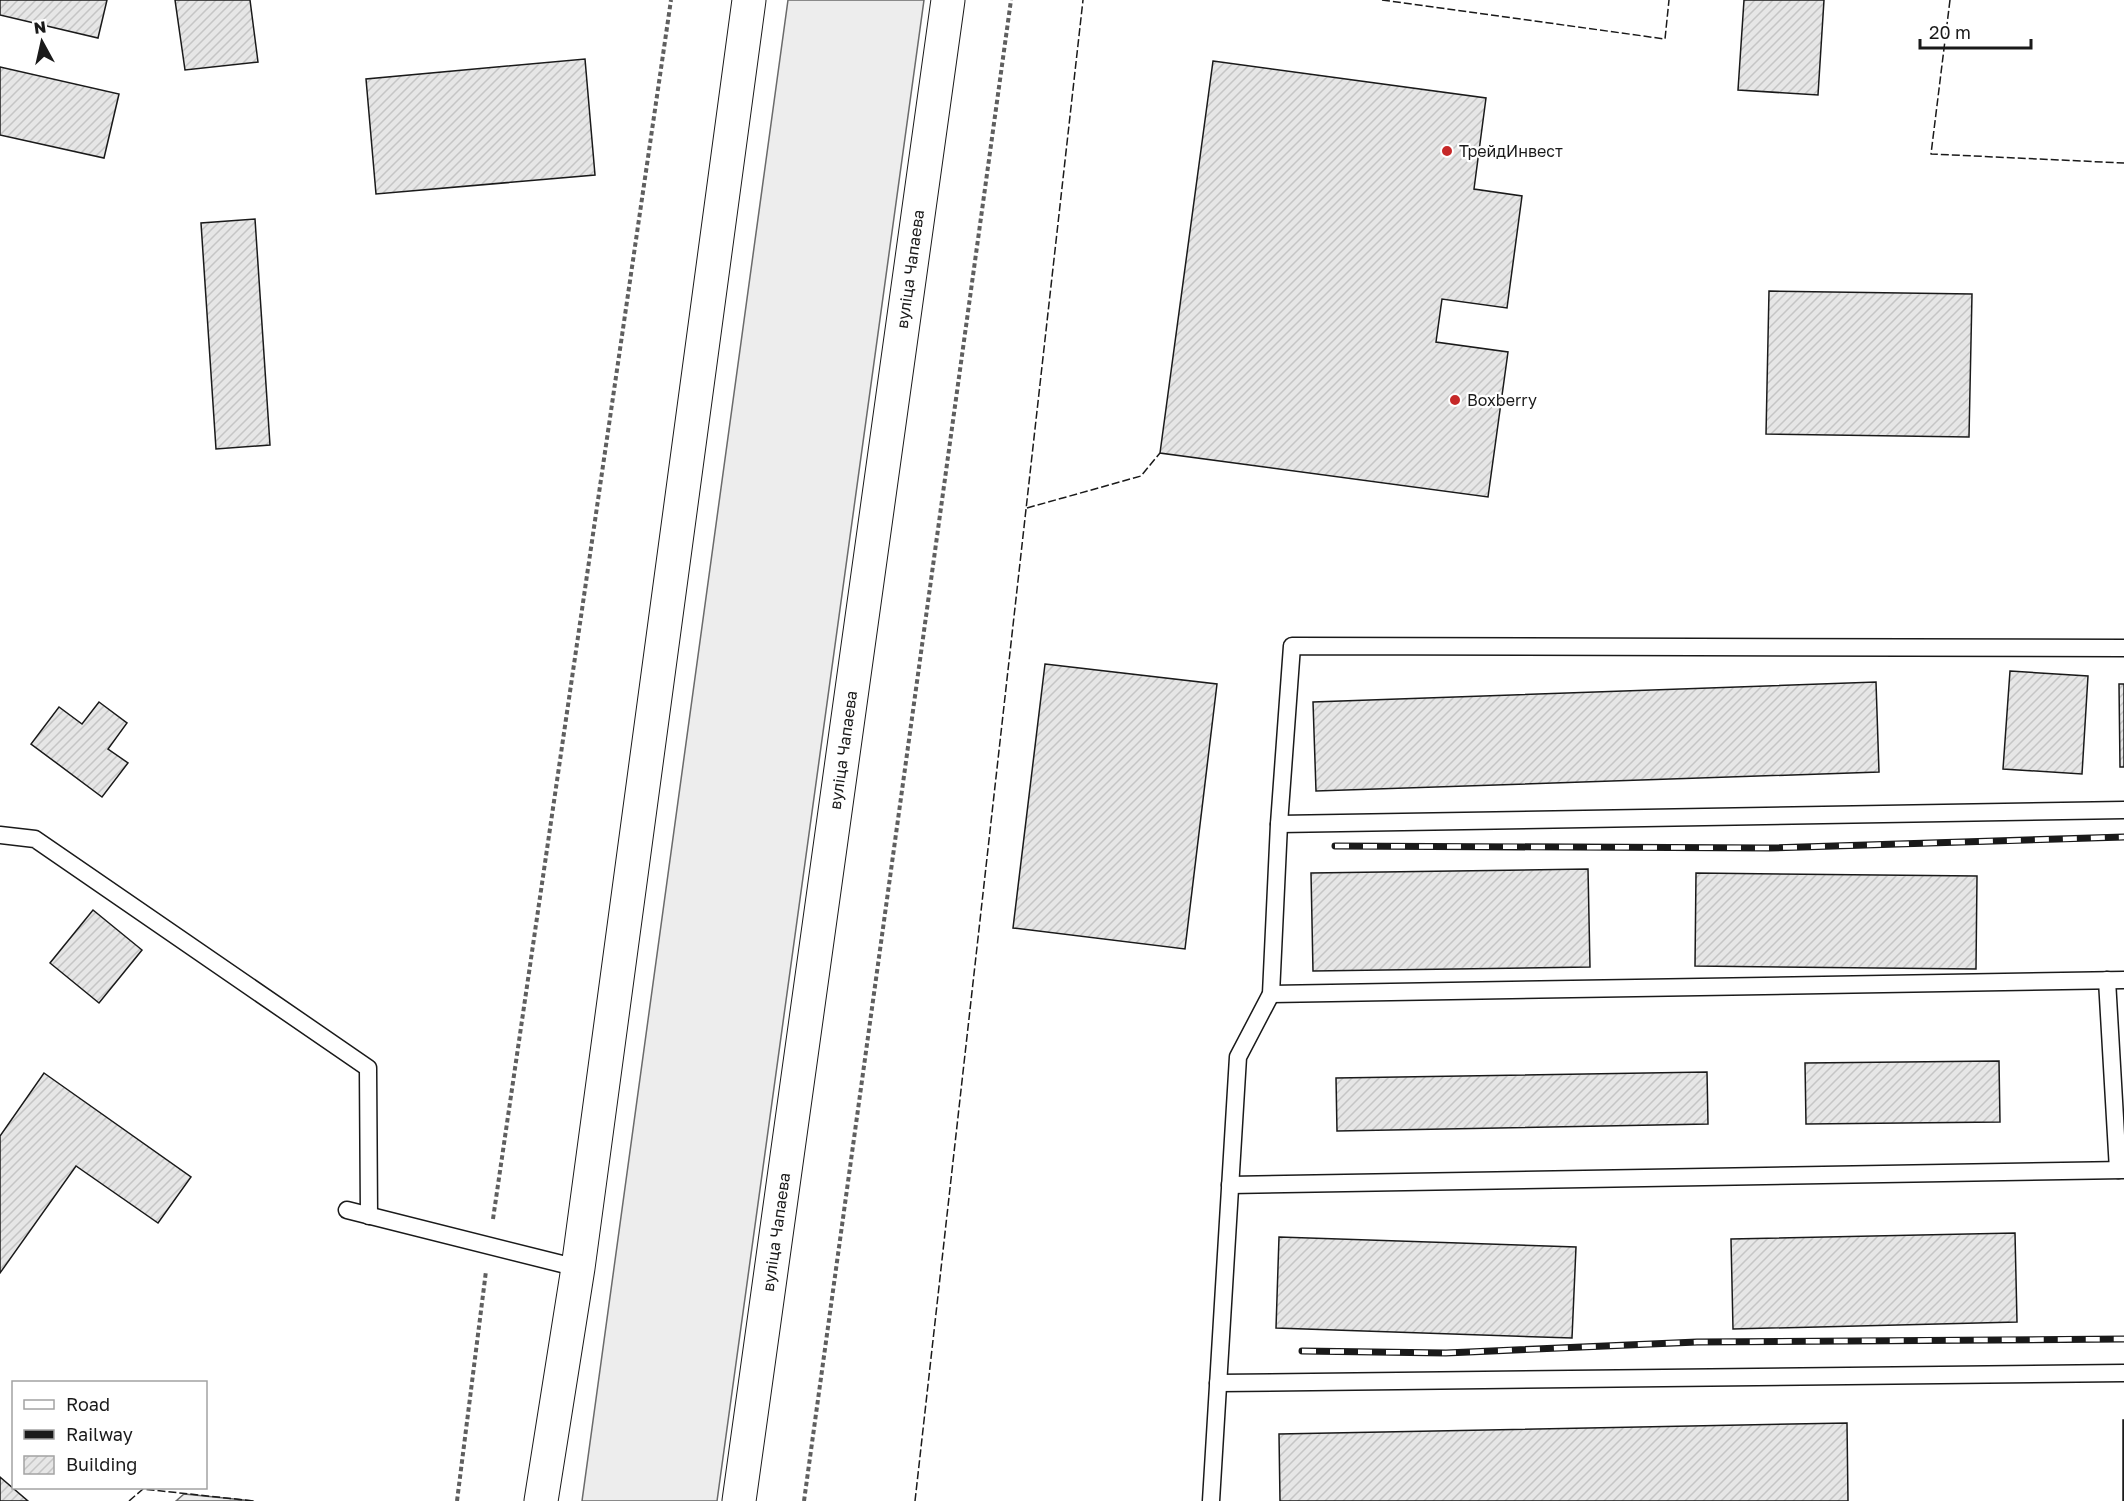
<svg xmlns="http://www.w3.org/2000/svg" width="2124" height="1501" viewBox="0 0 2124 1501" font-family="'Golos Text',sans-serif">
  <defs>
    <pattern id="building-hatch" width="6" height="6" patternUnits="userSpaceOnUse" patternTransform="scale(1.5)"><rect width="6" height="6" fill="#e6e6e6"/><path d="M-1 1l2-2M0 6l6-6M5 7l2-2" fill="none" stroke="#c5c5c5"/></pattern>
  </defs>
  <rect width="100%" height="100%" fill="#fff"/>
  <!-- built -->
  <g fill="#ededed" stroke="#6a6a6a" stroke-width="1.5">
    <path d="M788 0H924L717 1501H582Z"/>
    <path d="M184 1494 254 1501H176Z"/>
  </g>
  <!-- building -->
  <g fill="url(#building-hatch)" stroke="#1a1a1a" stroke-width="1.5">
    <path d="M0 0H107L98 38 0 15Z"/>
    <path d="M175 0H250L258 62 185 70Z"/>
    <path d="M1744 0H1824L1818 95 1738 90Z"/>
    <path d="M585 59 595 175 376 194 366 79Z"/>
    <path d="M1213 61 1486 98 1474 189 1522 196 1507 308 1442 299 1436 342 1508 352 1488 497 1160 453Z"/>
    <path d="M0 67 119 94 104 158 0 135Z"/>
    <path d="M255 219 270 445 216 449 201 223Z"/>
    <path d="M1769 291 1972 294 1969 437 1766 434Z"/>
    <path d="M1045 664 1217 684 1185 949 1013 928Z"/>
    <path d="M2010 671 2088 676 2082 774 2003 769Z"/>
    <path d="M1876 682 1879 772 1316 791 1313 702Z"/>
    <path d="M2119 684H2124V767H2120Z"/>
    <path d="M99 702 127 723 108 749 128 763 102 797 31 744 59 707 82 724Z"/>
    <path d="M1588 869 1590 967 1313 971 1311 873Z"/>
    <path d="M1696 873 1977 876 1976 969 1695 966Z"/>
    <path d="M93 910 142 950 99 1003 50 963Z"/>
    <path d="M1999 1061 2000 1122 1806 1124 1805 1063Z"/>
    <path d="M1707 1072 1708 1124 1337 1131 1336 1078Z"/>
    <path d="M44 1073 191 1177 158 1223 76 1166 0 1273V1136Z"/>
    <path d="M2015 1233 2017 1322 1733 1329 1731 1239Z"/>
    <path d="M1279 1237 1576 1247 1572 1338 1276 1328Z"/>
    <rect x="2123" y="1420" width="1" height="81"/>
    <path d="M1847 1423 1848 1501H1280L1279 1434Z"/>
    <path d="M0 1477 28 1501H0Z"/>
  </g>
  <g fill="none" stroke-linecap="round" stroke-linejoin="round">
    <defs>
      <g id="service">
        <path d="M1279 824 2124 810"/>
        <path d="M0 835 35 839 368 1068 369 1216"/>
        <path d="M2107 980 2118 1170"/>
        <path d="M1271 994 2124 980"/>
        <path d="M1230 1185 2124 1170"/>
        <path d="M347 1210 578 1268"/>
        <path d="M1218 1383 2124 1373"/>
        <path d="M1211 1501 1238 1057 1271 994 1279 824 1292 646 2124 648"/>
      </g>
      <g id="secondary">
        <path d="M541 1501 578 1268 749 0"/>
        <path d="M739 1501 948 0"/>
      </g>
    </defs>
    <!-- service casing -->
    <use href="#service" stroke="#1a1a1a" stroke-width="19"/>
    <!-- secondary casing -->
    <use href="#secondary" stroke="#1a1a1a" stroke-width="35"/>
    <!-- path -->
    <g stroke="#5f5f5f" stroke-width="4" stroke-dasharray="4.5 3" stroke-linecap="butt">
      <path d="M493 1219 671 0"/>
      <path d="M457 1501 486 1271"/>
      <path d="M804 1501 1011 0"/>
    </g>
    <!-- service -->
    <use href="#service" stroke="#fff" stroke-width="16"/>
    <!-- secondary -->
    <use href="#secondary" stroke="#fff" stroke-width="33"/>
    <defs>
      <g id="rail">
        <path d="M1335 846 1769 848 2124 837"/>
        <path d="M1302 1351 1446 1353 1697 1342 2124 1339"/>
      </g>
    </defs>
    <!-- rail casing -->
    <use href="#rail" stroke="#1a1a1a" stroke-width="7"/>
    <!-- rail -->
    <use href="#rail" stroke="#fff" stroke-width="4.5" stroke-dasharray="14" stroke-linecap="butt"/>
    <!-- fence -->
    <g stroke="#1a1a1a" stroke-width="1.5" stroke-dasharray="8 3" stroke-linecap="butt">
      <path d="M1382 0 1665 39 1669 0"/>
      <path d="M1950 0 1931 154 2124 163"/>
      <path d="M1027 508 1141 476 1160 453"/>
      <path d="M129 1501 143 1489 254 1501"/>
      <path d="M915 1501 1083 0"/>
    </g>
  </g>
  <!-- markers -->
  <g fill="#c62828" stroke="#fff" stroke-width="2">
    <circle cx="1447" cy="151" r="6"/>
    <circle cx="1455" cy="400" r="6"/>
  </g>
  <g text-anchor="middle" stroke-width="4.5" stroke-linejoin="round" paint-order="stroke">
    <!-- poi labels -->
    <g font-size="16" fill="#1a1a1a" stroke="#fff" text-anchor="start">
      <text x="1459" y="157">ТрейдИнвест</text>
      <text x="1467" y="406">Boxberry</text>
    </g>
    <!-- street labels -->
    <g font-size="16" fill="#1a1a1a" stroke="#fff">
      <text transform="translate(910 269) rotate(-82)" y="6">вуліца Чапаева</text>
      <text transform="translate(843 750) rotate(-82)" y="6">вуліца Чапаева</text>
      <text transform="translate(776 1232) rotate(-82)" y="6">вуліца Чапаева</text>
    </g>
  </g>
  <!-- legend -->
  <rect x="12" y="1381" width="195" height="108" fill="#ffffff" stroke="#a3a3a3" stroke-width="1.5"/>
  <rect x="24" y="1400" width="30" height="9" fill="#ffffff" stroke="#a3a3a3" stroke-width="1.5"/>
  <text x="66" y="1411" font-size="18" fill="#1a1a1a">Road</text>
  <rect x="24" y="1430" width="30" height="9" fill="#1a1a1a" stroke="#a3a3a3" stroke-width="1.5"/>
  <text x="66" y="1441" font-size="18" fill="#1a1a1a">Railway</text>
  <rect x="24" y="1456" width="30" height="18" fill="url(#building-hatch)" stroke="#a3a3a3" stroke-width="1.5"/>
  <text x="66" y="1471" font-size="18" fill="#1a1a1a">Building</text>
  <!-- north arrow -->
  <g transform="translate(42 42) rotate(352)" stroke="#ffffff" stroke-width="4.5" paint-order="stroke">
  <path d="M0-4.5L10 22L0 15L-10 22Z" fill="#1a1a1a"/>
  <text y="-9" font-size="16" font-weight="bold" text-anchor="middle" fill="#1a1a1a">N</text>
  </g>
  <!-- scale -->
  <path d="M1920 39v9h111v-9" fill="none" stroke="#1a1a1a" stroke-width="3"/>
  <text x="1929" y="39" font-size="18" fill="#1a1a1a" stroke="#ffffff" stroke-width="4.5" paint-order="stroke">20 m</text>
</svg>
